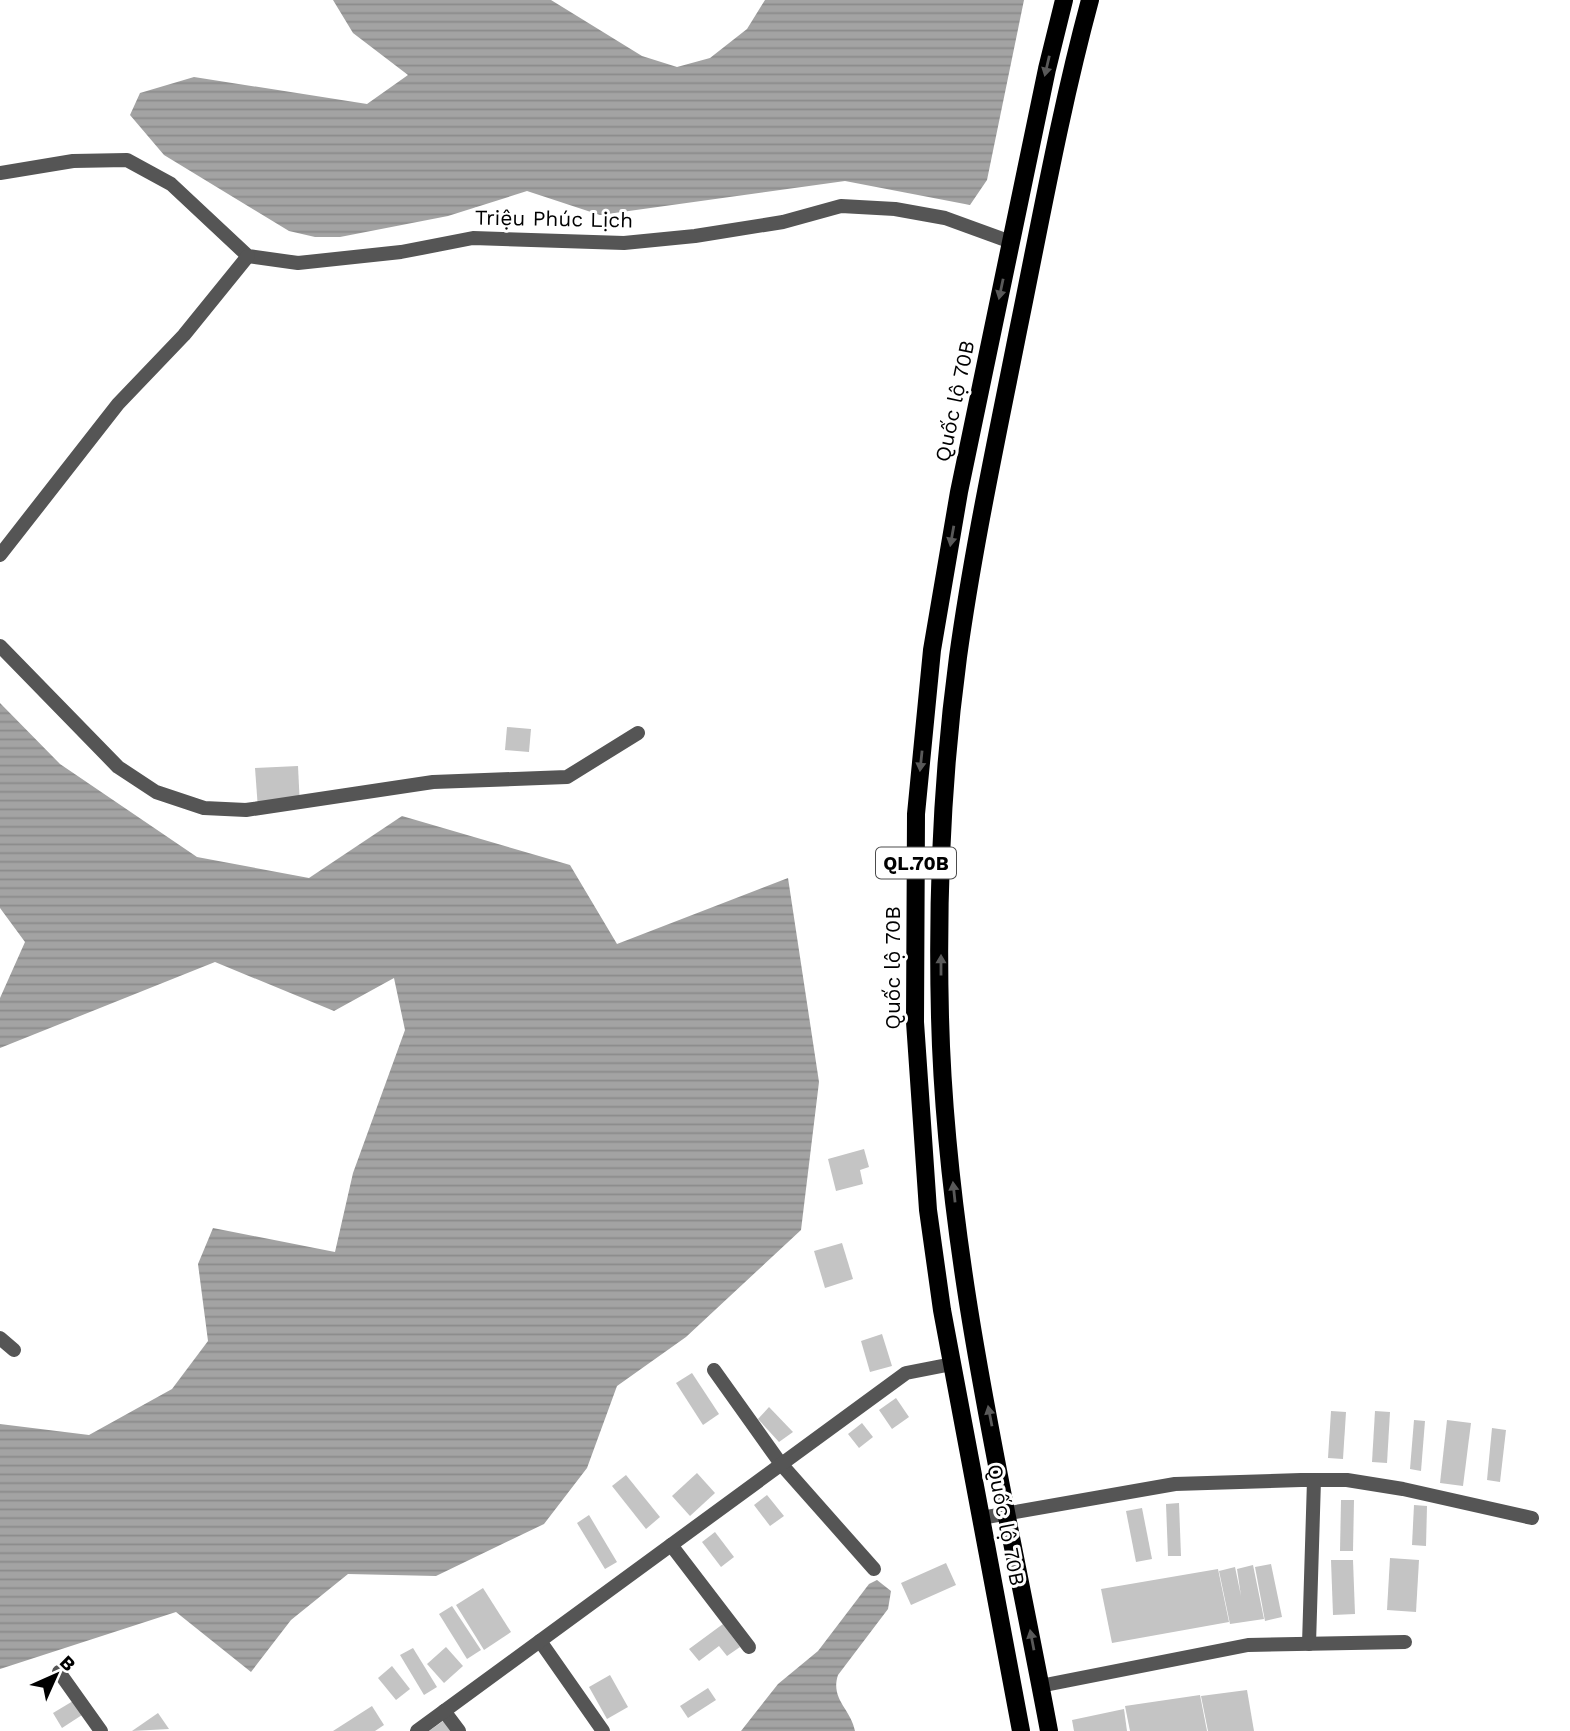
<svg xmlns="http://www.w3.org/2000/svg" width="1570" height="1731" viewBox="0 0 1570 1731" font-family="'Work Sans',sans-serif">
  <defs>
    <pattern id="water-rules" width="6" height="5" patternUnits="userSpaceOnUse" patternTransform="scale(1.75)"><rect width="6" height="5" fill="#a3a3a3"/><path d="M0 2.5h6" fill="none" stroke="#8b8b8b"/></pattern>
  </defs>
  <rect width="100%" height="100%" fill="#fff"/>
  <!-- water -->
  <g fill="url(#water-rules)">
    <path d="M333 0H551L642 56 677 67 710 58 747 29 765 0H1024L987 180 970 205 845 181 600 215 527 191 448 216 340 237H315L289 231 164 155 130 115 140 93 194 77 367 104 408 75 353 33Z"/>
    <path d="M0 703 60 764 197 857 309 878 402 816 570 865 617 944 788 878 819 1082 801 1230 686 1337 617 1386 587 1468 544 1524 436 1576 348 1574 291 1620 251 1672 176 1612 0 1669V1424L89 1435 172 1389 208 1341 198 1264 213 1228 335 1252 353 1173 405 1030 394 978 334 1011 215 962 0 1048V998L25 942 0 908Z"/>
    <path d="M877 1580 891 1591 888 1609 838 1675C830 1699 851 1709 855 1731H741L778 1684 818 1651 869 1584Z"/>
  </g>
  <!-- building -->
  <g fill="#c4c4c4">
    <path d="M507 727 531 729 529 752 505 750Z"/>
    <path d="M298 766 300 807 258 809 255 768Z"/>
    <path d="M864 1149 869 1167 860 1170 863 1184 836 1191 828 1159Z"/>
    <path d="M842 1243 853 1279 825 1288 814 1251Z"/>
    <path d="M882 1334 892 1366 870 1372 861 1341Z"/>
    <path d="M692 1373 719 1414 703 1425 676 1383Z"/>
    <path d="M896 1398 909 1417 892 1429 879 1410Z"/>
    <path d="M769 1407 793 1432 779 1442 758 1419Z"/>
    <path d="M1331 1411 1346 1412 1343 1459 1328 1458Z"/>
    <path d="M1375 1411 1390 1412 1387 1463 1372 1462Z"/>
    <path d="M1414 1420 1425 1421 1421 1471 1410 1469Z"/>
    <path d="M1447 1420 1471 1423 1463 1486 1440 1483Z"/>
    <path d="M862 1423 873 1437 859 1448 848 1434Z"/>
    <path d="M1492 1428 1506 1430 1500 1482 1487 1480Z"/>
    <path d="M697 1473 715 1493 690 1516 672 1496Z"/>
    <path d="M626 1475 660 1517 646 1529 612 1486Z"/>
    <path d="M767 1495 784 1516 770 1526 754 1505Z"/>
    <path d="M1341 1500H1354L1353 1551H1340Z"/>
    <path d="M1179 1503 1181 1556H1168L1166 1504Z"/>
    <path d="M1414 1505 1427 1506 1426 1546 1412 1545Z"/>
    <path d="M1142 1508 1152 1559 1136 1562 1126 1511Z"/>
    <path d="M589 1515 617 1562 605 1569 577 1523Z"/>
    <path d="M715 1532 734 1557 721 1567 702 1542Z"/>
    <path d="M1390 1558 1419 1560 1416 1612 1387 1610Z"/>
    <path d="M1331 1560H1353L1355 1614 1333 1615Z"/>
    <path d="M946 1563 956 1585 911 1605 901 1583Z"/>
    <path d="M1271 1564 1282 1617 1265 1621 1255 1567Z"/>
    <path d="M1253 1565 1264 1619 1230 1624 1219 1571 1235 1567 1241 1596 1237 1569Z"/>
    <path d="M1218 1569 1229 1622 1112 1643 1101 1589Z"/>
    <path d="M483 1588 511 1632 484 1650 456 1605Z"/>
    <path d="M452 1606 481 1650 467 1659 439 1614Z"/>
    <path d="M723 1624 740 1647 727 1656 719 1646 699 1661 689 1649Z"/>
    <path d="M446 1647 463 1666 444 1683 427 1664Z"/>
    <path d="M413 1648 437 1687 424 1695 400 1655Z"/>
    <path d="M392 1666 410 1689 396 1700 378 1678Z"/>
    <path d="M610 1675 628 1707 607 1719 589 1687Z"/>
    <path d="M708 1688 716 1700 688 1718 680 1706Z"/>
    <path d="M1247 1690 1254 1731H1208L1201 1696Z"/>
    <path d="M1200 1695 1207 1731H1130L1125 1706Z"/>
    <path d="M73 1701 82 1715 62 1728 53 1713Z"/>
    <path d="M372 1706 384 1725 375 1731H333Z"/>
    <path d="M1124 1709 1127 1731H1074L1072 1720Z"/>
    <path d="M158 1713 169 1729 132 1731Z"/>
    <path d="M446 1719 455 1731H429Z"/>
  </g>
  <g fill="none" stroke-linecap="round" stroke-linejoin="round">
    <!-- street -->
    <g stroke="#555" stroke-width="14">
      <path d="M0 173 73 161 127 160 171 184 248 256 298 263 401 252 473 238 624 243 695 236 783 222 841 206 895 209 945 218 1011 242"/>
      <path d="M0 555 118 404 184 335 248 256"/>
      <path d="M0 646 118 767 156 792 204 808 246 810 433 782 567 777 638 733"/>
      <path d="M0 1338 14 1350"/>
      <path d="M714 1370 781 1464 874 1569"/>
      <path d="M981 1518 1175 1484 1301 1480H1347L1403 1489 1532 1518"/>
      <path d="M671 1545 749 1647"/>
      <path d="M540 1641 603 1731"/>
      <path d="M1309 1644 1314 1480"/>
      <path d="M59 1672 101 1731"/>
      <path d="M1040 1686 1248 1645 1405 1642"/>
      <path d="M444 1711 459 1731"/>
      <path d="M417 1731 906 1373 952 1364"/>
    </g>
    <!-- primary -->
    <g stroke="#000" stroke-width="18">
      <path d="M1021 1731 942 1310 928 1210 915 1022 916 814 932 650 959 492 1047 69 1064 0"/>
      <path d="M1049 1731C1005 1495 946 1258 940 1017 937 897 942 776 958 657 973 549 996 442 1017 336 1040 224 1060 111 1090 0"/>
    </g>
  </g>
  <!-- one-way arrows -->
  <defs><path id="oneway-solid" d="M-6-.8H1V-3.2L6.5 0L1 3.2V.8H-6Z" transform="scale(1.75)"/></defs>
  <g fill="#595959">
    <use href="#oneway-solid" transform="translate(1047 66) rotate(103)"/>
    <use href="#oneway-solid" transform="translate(1001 289) rotate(102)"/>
    <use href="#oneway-solid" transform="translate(952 536) rotate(100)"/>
    <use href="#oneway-solid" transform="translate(921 761) rotate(96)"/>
    <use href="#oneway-solid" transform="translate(941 965) rotate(-90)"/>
    <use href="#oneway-solid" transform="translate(954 1192) rotate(-96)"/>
    <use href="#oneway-solid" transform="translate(990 1416) rotate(-101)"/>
    <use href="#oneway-solid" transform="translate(1032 1640) rotate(-101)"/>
  </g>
  <g text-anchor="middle" stroke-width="6" stroke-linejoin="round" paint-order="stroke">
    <!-- shield labels -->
    <rect fill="#fff" stroke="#4c4c4c" stroke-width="2" x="876" y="847.5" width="80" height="31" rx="5"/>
    <g font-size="19" font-weight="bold" fill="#000">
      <text x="916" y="870">QL.70B</text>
    </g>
    <!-- street labels -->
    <g font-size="21" fill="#000" stroke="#fff">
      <text transform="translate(554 219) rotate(1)" y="7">Triệu Phúc Lịch</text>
      <text transform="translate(955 401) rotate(-78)" y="7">Quốc lộ 70B</text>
      <text transform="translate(893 968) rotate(-90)" y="7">Quốc lộ 70B</text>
      <text transform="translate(1006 1525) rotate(79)" y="7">Quốc lộ 70B</text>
    </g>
  </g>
  <!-- north arrow -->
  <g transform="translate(56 1675) rotate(45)" stroke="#ffffff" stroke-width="5" paint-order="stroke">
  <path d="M0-5L12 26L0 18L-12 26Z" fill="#000000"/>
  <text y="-10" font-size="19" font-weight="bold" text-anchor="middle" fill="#000000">B</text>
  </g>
</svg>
